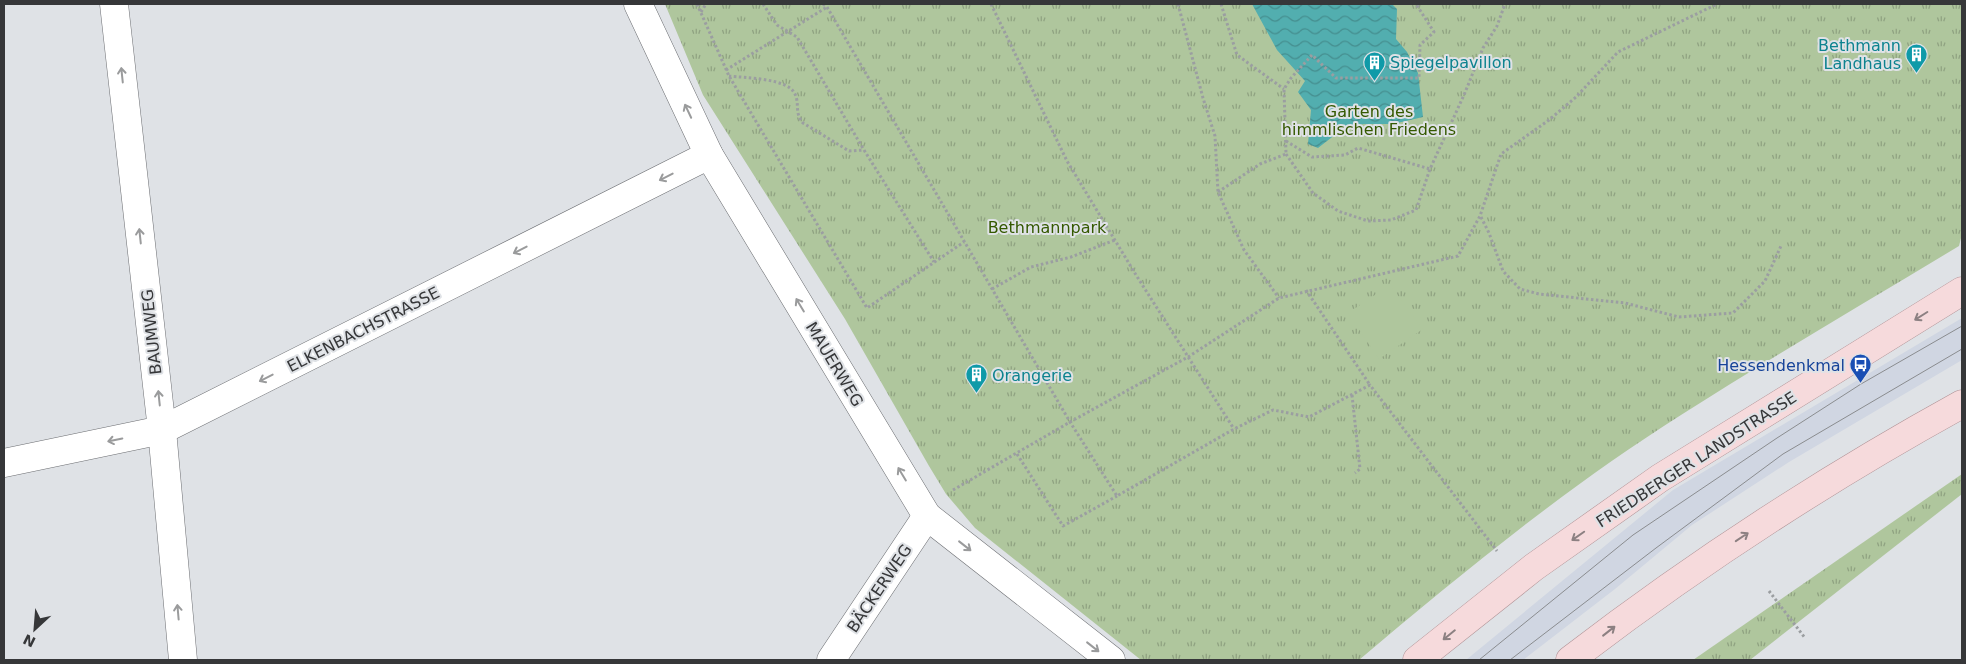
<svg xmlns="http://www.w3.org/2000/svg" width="1966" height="664" viewBox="0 0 1966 664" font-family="'DejaVu Sans',sans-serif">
  <defs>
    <pattern id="grass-tufts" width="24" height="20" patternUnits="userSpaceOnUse" patternTransform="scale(1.25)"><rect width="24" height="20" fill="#afc69d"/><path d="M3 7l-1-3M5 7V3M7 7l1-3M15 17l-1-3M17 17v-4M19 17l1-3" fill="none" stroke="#8fa281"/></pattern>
    <pattern id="water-waves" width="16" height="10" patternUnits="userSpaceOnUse" patternTransform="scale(1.25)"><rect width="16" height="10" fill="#52aeaf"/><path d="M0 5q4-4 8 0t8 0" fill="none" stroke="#458e8f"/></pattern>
  </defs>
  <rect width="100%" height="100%" fill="#dfe2e6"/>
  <!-- built -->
  <path fill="#d0d6e2" d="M1962 318V360L1789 462 1692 525 1615 589 1523 660H1466L1673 490Z"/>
  <!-- grass -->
  <g fill="url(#grass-tufts)">
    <path d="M665 4H1962V234L1959 246C1866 302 1772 357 1681 415 1567 487 1462 573 1359 660H1141L975 528 946 494 929 466 845 319 703 95Z"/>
    <path d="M1962 474V494L1750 660H1693Z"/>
  </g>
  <!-- garden -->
  <path fill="#afc69d" d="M1390 285 1423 329 1379 359 1348 313Z"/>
  <!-- water -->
  <path fill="url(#water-waves)" d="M1252 4H1392L1397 9 1396 39 1407 52 1418 73 1423 117 1393 124H1364L1345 127 1318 148 1308 144 1311 110 1298 92 1305 81 1277 50Z"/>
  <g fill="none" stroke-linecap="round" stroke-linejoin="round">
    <defs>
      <g id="minor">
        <path d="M114 4 162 430 183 660"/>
        <path d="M638 4 709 155 927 516 1111 660"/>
        <path d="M4 463 162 430 709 155"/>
        <path d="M831 660 927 516"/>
      </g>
      <g id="major">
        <path d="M1417 660 1534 567 1660 478 1962 291"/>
        <path d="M1570 660C1695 564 1824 480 1962 404"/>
      </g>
    </defs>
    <!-- minor casing -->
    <use href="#minor" stroke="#6c6e72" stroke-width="29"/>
    <!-- major casing -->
    <use href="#major" stroke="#af9194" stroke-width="29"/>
    <!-- path -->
    <g stroke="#9b9ea1" stroke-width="3" stroke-dasharray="2.5 2.5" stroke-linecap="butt">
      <path d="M697 4 729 76 867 308 964 242"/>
      <path d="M763 4 777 25 797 37 864 150 934 262"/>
      <path d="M823 4 827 7 1070 422 1117 496 1234 429 1273 410 1309 417 1370 385 1497 551"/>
      <path d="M991 4 1067 161 1136 275 1234 429"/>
      <path d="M1178 4 1203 98 1215 136 1218 192 1244 250 1279 298"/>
      <path d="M1221 4 1237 55 1284 89"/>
      <path d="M701 12 706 4"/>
      <path d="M726 70 827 7"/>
      <path d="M729 76C745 78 788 78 795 94 800 105 794 112 803 123L849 151 864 150"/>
      <path d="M1286 141 1312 157 1345 155 1358 148 1430 169"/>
      <path d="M1286 154 1313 193 1338 211 1368 221 1391 220 1416 210 1430 169 1464 95 1483 48 1497 26 1505 4"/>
      <path d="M1218 192 1260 164 1286 154 1284 89 1291 78 1312 55 1336 78H1419L1420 45 1434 32 1416 4"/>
      <path d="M1481 217 1489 233 1503 271 1520 289 1539 294 1625 303 1679 317 1733 313 1765 281 1781 246"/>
      <path d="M992 289 1031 267 1071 257 1115 240"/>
      <path d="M1306 290 1370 385"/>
      <path d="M1352 395 1360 469 1355 473"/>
      <path d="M1017 454 1063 526 1117 496"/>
      <path d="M953 490 1070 422 1188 357 1279 298 1458 256 1480 216 1501 154 1549 120 1576 97 1618 52 1717 4"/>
      <path d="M1769 591 1805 638"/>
    </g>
    <!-- minor -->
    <use href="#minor" stroke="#fff" stroke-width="28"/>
    <!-- major -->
    <use href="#major" stroke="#f6dadc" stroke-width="28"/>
    <!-- tram -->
    <g stroke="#8a8c8f" stroke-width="1">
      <path d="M1479 660 1633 535 1777 438 1861 384 1962 326"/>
      <path d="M1510 660 1656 548 1783 454 1962 349"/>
    </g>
  </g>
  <!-- one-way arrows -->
  <defs><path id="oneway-shaft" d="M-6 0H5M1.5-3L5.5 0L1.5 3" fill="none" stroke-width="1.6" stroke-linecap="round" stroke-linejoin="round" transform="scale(1.25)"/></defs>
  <g stroke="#9a9b9c">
    <use href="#oneway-shaft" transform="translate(122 75) rotate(-96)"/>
    <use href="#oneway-shaft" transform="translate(688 111) rotate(-115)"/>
    <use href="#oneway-shaft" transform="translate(666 177) rotate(153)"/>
    <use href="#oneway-shaft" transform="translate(140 236) rotate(-96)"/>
    <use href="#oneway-shaft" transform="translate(520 250) rotate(153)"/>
    <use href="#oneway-shaft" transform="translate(800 305) rotate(-121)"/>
    <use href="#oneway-shaft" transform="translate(266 378) rotate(153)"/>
    <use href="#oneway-shaft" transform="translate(159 398) rotate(-96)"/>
    <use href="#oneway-shaft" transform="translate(115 440) rotate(168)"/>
    <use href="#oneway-shaft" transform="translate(902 474) rotate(-121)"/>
    <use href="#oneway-shaft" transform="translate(965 546) rotate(38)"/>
    <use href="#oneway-shaft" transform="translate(178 612) rotate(-95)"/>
    <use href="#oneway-shaft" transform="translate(1093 647) rotate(38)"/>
  </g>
  <g stroke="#8c8082">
    <use href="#oneway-shaft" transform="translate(1921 316) rotate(148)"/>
    <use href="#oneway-shaft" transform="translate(1578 536) rotate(145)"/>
    <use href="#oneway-shaft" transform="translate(1742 537) rotate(-34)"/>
    <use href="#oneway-shaft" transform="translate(1609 631) rotate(-38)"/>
    <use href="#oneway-shaft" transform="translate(1449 635) rotate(141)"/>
  </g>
  <!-- icons -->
  <defs>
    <symbol id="building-pin" viewBox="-11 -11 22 30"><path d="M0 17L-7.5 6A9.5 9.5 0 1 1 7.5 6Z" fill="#0f9aa8" stroke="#dfe2e6"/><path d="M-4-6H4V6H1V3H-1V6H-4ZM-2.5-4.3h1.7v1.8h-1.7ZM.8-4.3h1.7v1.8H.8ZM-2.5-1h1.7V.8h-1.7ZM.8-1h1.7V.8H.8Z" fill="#fff"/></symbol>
    <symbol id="bus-pin" viewBox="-11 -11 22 30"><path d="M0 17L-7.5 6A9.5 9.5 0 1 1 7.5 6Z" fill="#1a4fb4" stroke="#dfe2e6"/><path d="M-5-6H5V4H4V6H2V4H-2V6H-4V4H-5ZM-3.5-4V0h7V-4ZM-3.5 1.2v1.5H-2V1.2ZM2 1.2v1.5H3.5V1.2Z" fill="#fff"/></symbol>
  </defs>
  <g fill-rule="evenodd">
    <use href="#building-pin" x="1904" y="42" width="25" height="34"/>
    <use href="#building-pin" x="1362" y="50" width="25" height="34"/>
    <use href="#bus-pin" x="1848" y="352" width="25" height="34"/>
    <use href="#building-pin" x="964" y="362" width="25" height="34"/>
  </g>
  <g text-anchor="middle" stroke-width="4" stroke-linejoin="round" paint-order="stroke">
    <!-- culture labels -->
    <g font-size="16" fill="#0d838f" stroke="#dfe2e6" text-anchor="start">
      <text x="1901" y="51" text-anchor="end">Bethmann<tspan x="1901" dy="18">Landhaus</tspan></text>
      <text x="1390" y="68">Spiegelpavillon</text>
      <text x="992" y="381">Orangerie</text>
    </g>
    <!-- park labels -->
    <g font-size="16" fill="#345900" stroke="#dfe2e6">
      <text x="1369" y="117">Garten des<tspan x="1369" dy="18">himmlischen Friedens</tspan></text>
      <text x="1047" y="233">Bethmannpark</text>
    </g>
    <!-- street labels -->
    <g font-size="16" fill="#363739" stroke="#dfe2e6">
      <text transform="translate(363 329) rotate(-27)" y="6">ELKENBACHSTRASSE</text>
      <text transform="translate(151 332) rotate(-96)" y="6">BAUMWEG</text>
      <text transform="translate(835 364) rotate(59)" y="6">MAUERWEG</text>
      <text transform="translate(1696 459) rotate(-33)" y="6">FRIEDBERGER LANDSTRASSE</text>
      <text transform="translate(879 588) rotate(-56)" y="6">BÄCKERWEG</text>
    </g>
    <!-- transit labels -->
    <g font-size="16" fill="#164399" stroke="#dfe2e6" text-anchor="end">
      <text x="1845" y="371">Hessendenkmal</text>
    </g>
  </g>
  <!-- border -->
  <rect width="1966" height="664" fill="none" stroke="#363739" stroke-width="10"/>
  <!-- north arrow -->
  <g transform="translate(35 629) rotate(206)" stroke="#dfe2e6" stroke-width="4" paint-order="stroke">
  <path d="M0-4L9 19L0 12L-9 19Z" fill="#363739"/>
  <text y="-8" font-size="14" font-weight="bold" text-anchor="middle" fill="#363739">N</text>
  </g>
</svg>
